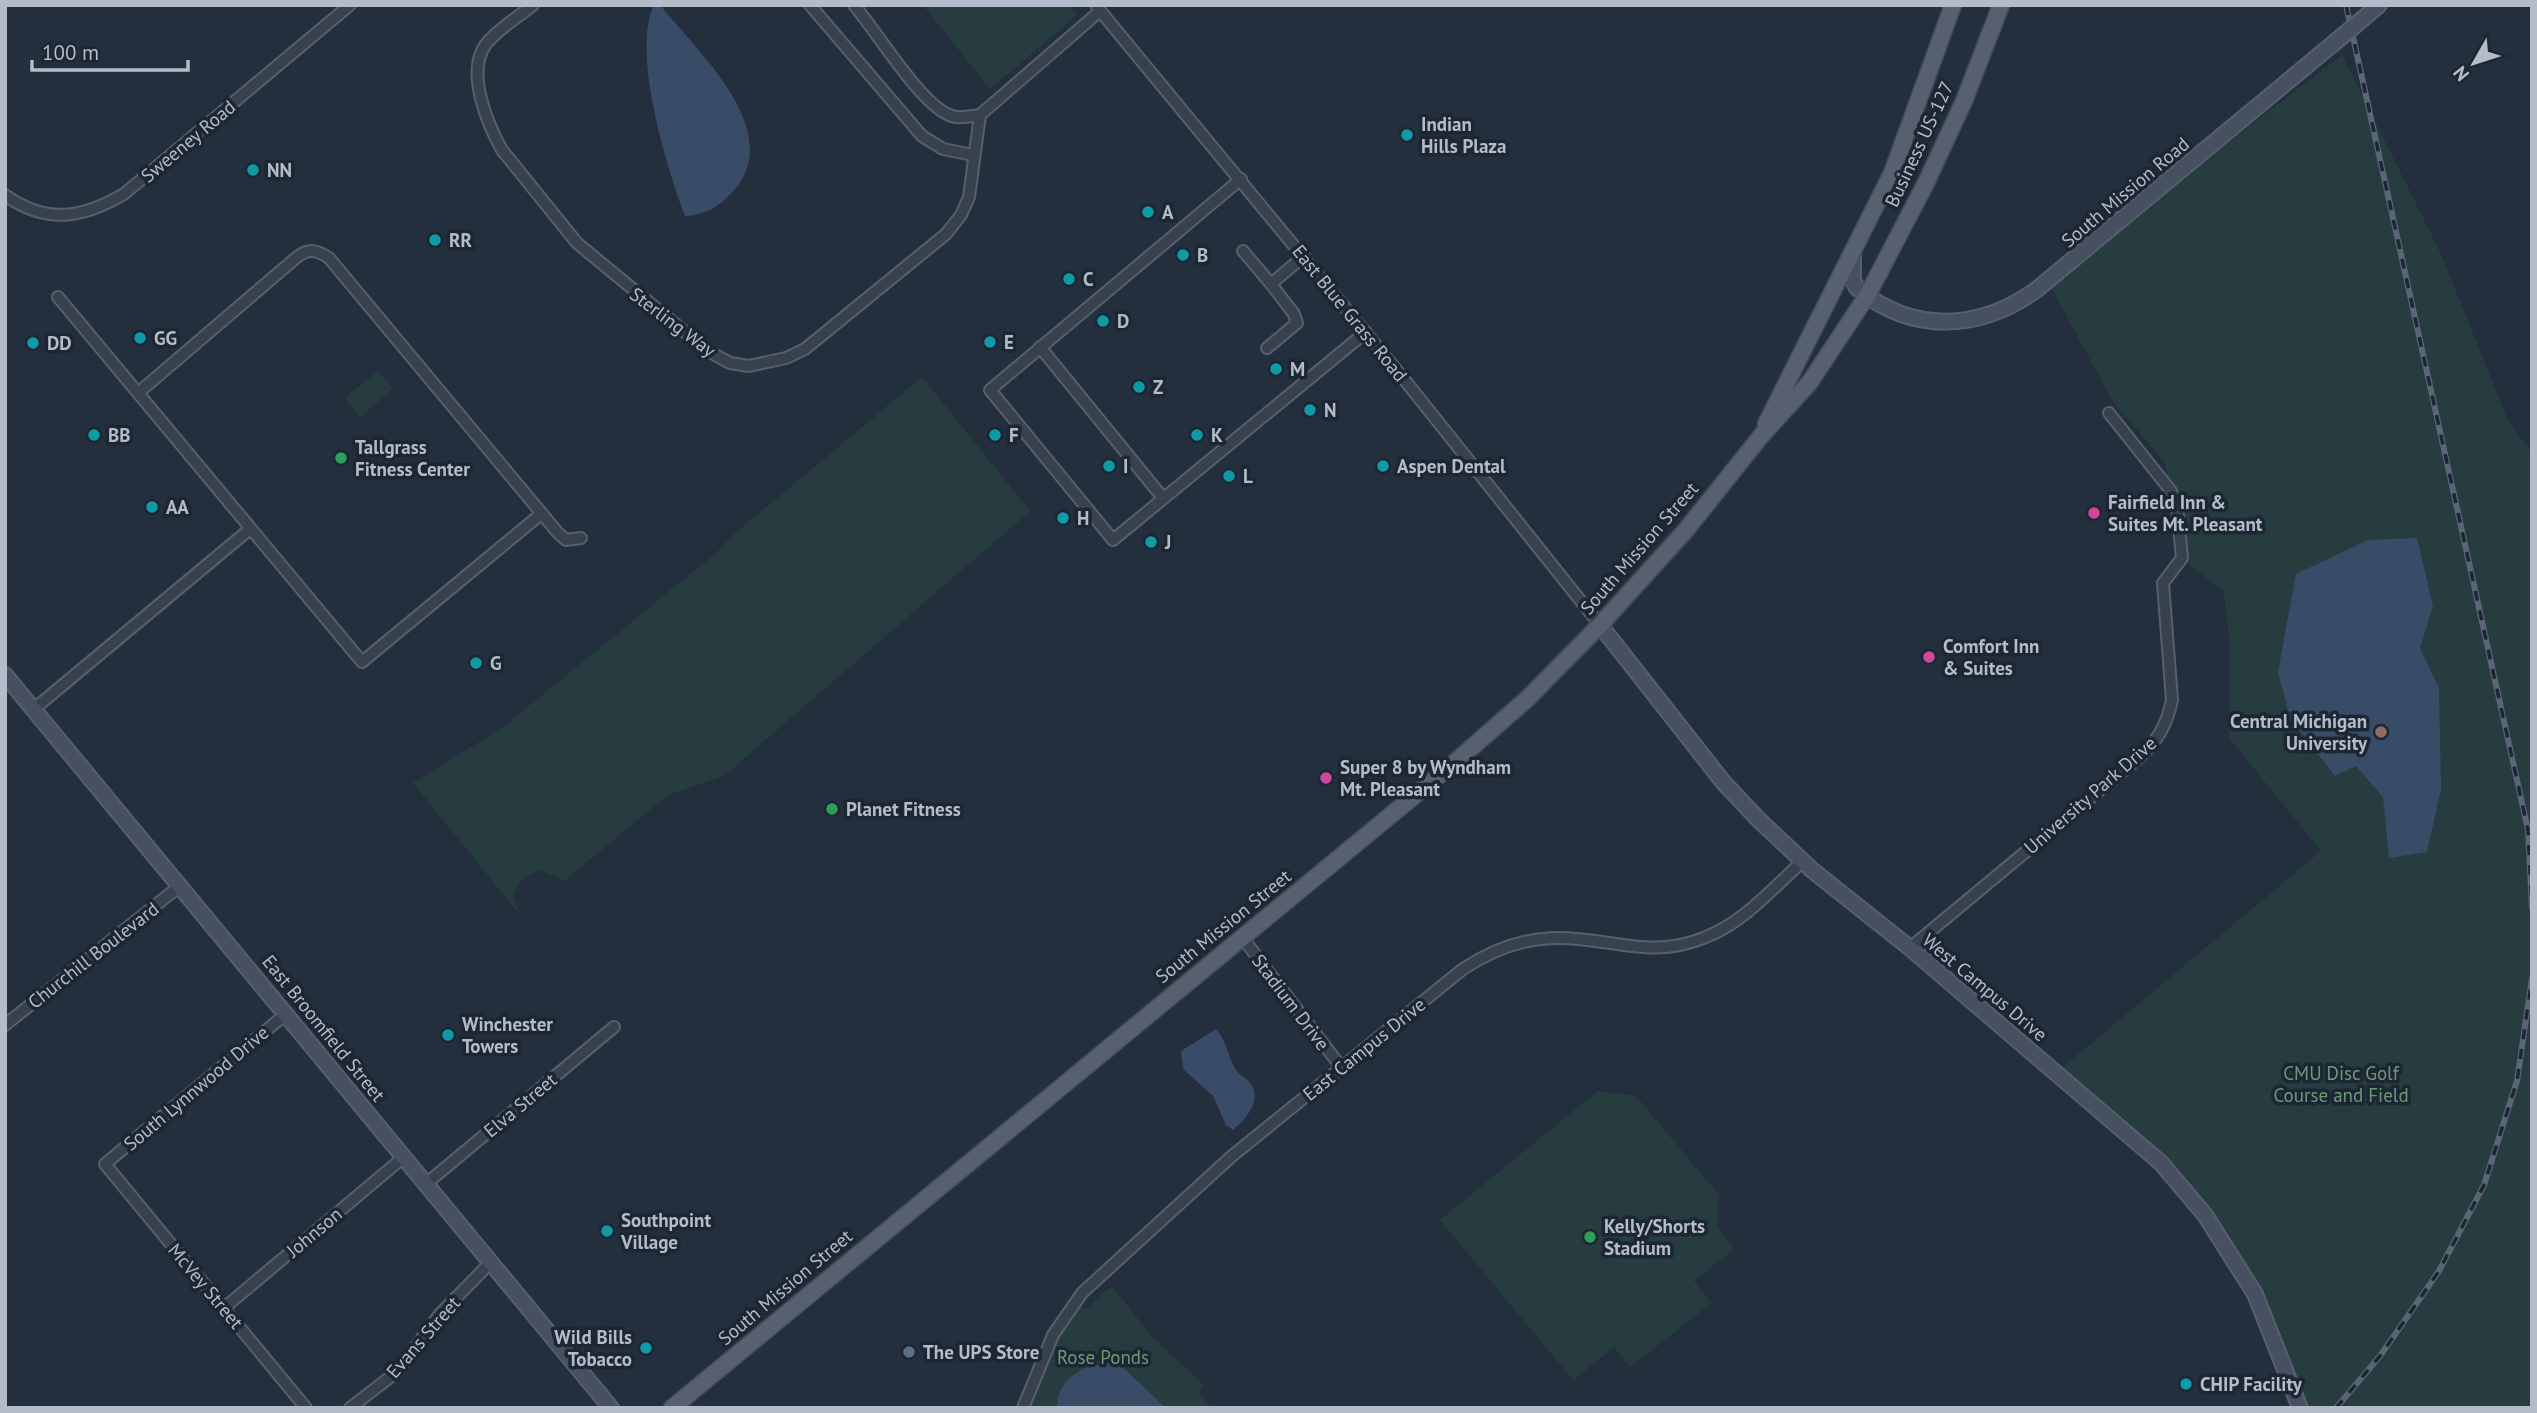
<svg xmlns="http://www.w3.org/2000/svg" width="2537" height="1413" viewBox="0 0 2537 1413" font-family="'PT Sans',sans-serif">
  <rect width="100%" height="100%" fill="#242f3e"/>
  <!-- green -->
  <g fill="#263c3f">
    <path d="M923 5H1069L1077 15 990 89Z"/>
    <path d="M2342 55 2441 254 2509 423 2532 452V1408H2300L2230 1250 2168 1171 2056 1073 2321 851 2229 738 2230 649 2224 592 2182 558 2165 463 2111 399 2048 281Z"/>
    <path d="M378 371 393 389 360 417 345 398Z"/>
    <path d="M922 377 1030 511 724 776 668 795 564 881 541 870 524 877 513 895 520 915 413 783 502 728 715 554 734 534Z"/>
    <path d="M1598 1091 1636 1096 1719 1195 1717 1226 1734 1249 1694 1281 1712 1303 1630 1367 1614 1347 1573 1380 1440 1220Z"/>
    <path d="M1113 1287 1152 1337 1204 1385 1198 1391 1212 1408H1023L1073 1303 1087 1309 1105 1290Z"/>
  </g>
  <!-- water -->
  <g fill="#394c67">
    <path d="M661 6C697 51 785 130 735 189 722 205 707 215 685 216 667 169 632 54 653 7Z"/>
    <path d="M2417 538 2433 606 2420 648 2439 688 2441 789 2427 852 2389 858 2383 797 2356 766 2335 776 2290 718 2278 672 2296 574 2368 540Z"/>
    <path d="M1216 1029C1227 1041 1227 1055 1235 1068 1238 1075 1247 1078 1251 1084 1262 1101 1245 1120 1233 1130L1226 1125 1213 1096 1183 1069 1181 1051Z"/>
    <path d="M1102 1360 1117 1362 1166 1408H1057C1056 1381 1080 1369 1102 1360Z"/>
  </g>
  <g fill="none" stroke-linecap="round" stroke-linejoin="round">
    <defs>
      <g id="street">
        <path d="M533 5C518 17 498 29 486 44 465 72 488 125 502 150L577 243 708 351 730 363 749 366 786 358 805 349 946 234 961 215 969 197 980 115 1100 11"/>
        <path d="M810 5 922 136 943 149 973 155"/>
        <path d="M854 5C877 32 918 100 947 114 958 120 969 116 980 115"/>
        <path d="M1097 7 1403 378 1600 625"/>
        <path d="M1241 179 990 390 1113 540 1366 332"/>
        <path d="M5 195C47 225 83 218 124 194L350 5"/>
        <path d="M1243 251 1271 284 1304 256"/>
        <path d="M58 297 362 662 541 514"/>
        <path d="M1040 347 1163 498"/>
        <path d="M1267 348 1297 323 1294 314 1271 284"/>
        <path d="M138 393 297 257C309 248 317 250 329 258L558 533 566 540 581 538"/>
        <path d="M34 709 250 529"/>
        <path d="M1242 937 1341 1067"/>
        <path d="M1910 948 2141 756C2158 740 2167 724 2172 700L2163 583 2182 558 2177 506 2171 491 2109 413"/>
        <path d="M287 1013 105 1164 306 1408"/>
        <path d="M5 1025 181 885"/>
        <path d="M427 1183 614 1027"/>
        <path d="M224 1308 405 1156"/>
        <path d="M350 1408 398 1371 440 1314 491 1262"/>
        <path d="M1023 1408 1053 1335 1082 1293 1232 1156 1463 969C1489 952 1521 939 1553 938 1608 936 1649 961 1706 937 1744 922 1773 888 1803 861"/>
      </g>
      <g id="secondary">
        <path d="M2365 17 2379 5"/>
        <path d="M1853 254V280L1857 288C1912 334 1979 331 2036 290L2340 38"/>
        <path d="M1600 625 1724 783 1758 819 1812 870 1910 948 2161 1163 2205 1215 2255 1294 2300 1408"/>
        <path d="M5 675 611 1408"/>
      </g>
      <g id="primary">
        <path d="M1766 424 1892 173 1953 5"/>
        <path d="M672 1408 1454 763 1527 699 1600 625 1686 530 1761 436 1810 382 1867 296 1926 183 1964 101 2001 5"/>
      </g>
    </defs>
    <!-- street casing -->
    <use href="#street" stroke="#565f6c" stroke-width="14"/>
    <!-- secondary casing -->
    <use href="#secondary" stroke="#565f6c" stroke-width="18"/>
    <!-- primary casing -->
    <use href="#primary" stroke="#414a57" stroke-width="19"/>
    <!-- street -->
    <use href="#street" stroke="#38414e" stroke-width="10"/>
    <!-- secondary -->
    <use href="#secondary" stroke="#465061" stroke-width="14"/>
    <!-- primary -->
    <use href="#primary" stroke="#56606e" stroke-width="16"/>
    <defs>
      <g id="rail">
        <path d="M2346 5 2528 830 2532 908"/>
        <path d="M2336 1408 2380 1356 2439 1271 2484 1185 2517 1081 2532 978"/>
      </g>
    </defs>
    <!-- rail casing -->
    <use href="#rail" stroke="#5a6575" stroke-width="6"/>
    <!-- rail -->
    <use href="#rail" stroke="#1d2633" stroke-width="3.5" stroke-dasharray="10" stroke-linecap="butt"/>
    <defs>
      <path id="secondary-bridge" d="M2340 38 2365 17"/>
    </defs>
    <!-- secondary-bridge casing -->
    <use href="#secondary-bridge" stroke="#565f6c" stroke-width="18" stroke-linecap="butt"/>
    <!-- secondary-bridge -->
    <use href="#secondary-bridge" stroke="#465061" stroke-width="14"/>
  </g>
  <!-- markers -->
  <g fill="#0f9aa8" stroke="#1d2633" stroke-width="2.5">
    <circle cx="1407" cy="135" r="7"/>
    <circle cx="253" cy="170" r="7"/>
    <circle cx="1148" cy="212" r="7"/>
    <circle cx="435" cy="240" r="7"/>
    <circle cx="1183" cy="255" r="7"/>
    <circle cx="1069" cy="279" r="7"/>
    <circle cx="1103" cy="321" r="7"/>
    <circle cx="140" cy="338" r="7"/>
    <circle cx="990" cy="342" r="7"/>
    <circle cx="33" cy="343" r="7"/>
    <circle cx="1276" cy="369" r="7"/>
    <circle cx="1139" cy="387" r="7"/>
    <circle cx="1310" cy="410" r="7"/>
    <circle cx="94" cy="435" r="7"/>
    <circle cx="995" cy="435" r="7"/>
    <circle cx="1197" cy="435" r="7"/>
    <circle cx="1109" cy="466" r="7"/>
    <circle cx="1383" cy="466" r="7"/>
    <circle cx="1229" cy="476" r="7"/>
    <circle cx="152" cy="507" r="7"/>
    <circle cx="1063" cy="518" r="7"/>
    <circle cx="1151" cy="542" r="7"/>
    <circle cx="476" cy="663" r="7"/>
    <circle cx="448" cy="1035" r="7"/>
    <circle cx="607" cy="1231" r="7"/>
    <circle cx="646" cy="1348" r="7"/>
    <circle cx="2186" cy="1384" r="7"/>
  </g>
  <g fill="#2e9e5b" stroke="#1d2633" stroke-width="2.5">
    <circle cx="341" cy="458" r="7"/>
    <circle cx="832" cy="809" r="7"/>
    <circle cx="1590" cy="1237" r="7"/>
  </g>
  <g fill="#d1479c" stroke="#1d2633" stroke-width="2.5">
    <circle cx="2094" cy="513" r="7"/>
    <circle cx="1929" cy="657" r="7"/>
    <circle cx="1326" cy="778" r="7"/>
  </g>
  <circle fill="#8d6e63" stroke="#1d2633" stroke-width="2.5" cx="2381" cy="732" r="7"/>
  <circle fill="#5c6f8a" stroke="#1d2633" stroke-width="2.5" cx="909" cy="1352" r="7"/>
  <g text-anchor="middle" stroke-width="7" stroke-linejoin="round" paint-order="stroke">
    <!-- poi labels -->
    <g font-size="19" font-weight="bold" fill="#b4bcc9" stroke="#1d2633" text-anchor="start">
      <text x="1421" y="131">Indian<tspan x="1421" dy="22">Hills Plaza</tspan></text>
      <text x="267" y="177">NN</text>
      <text x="1162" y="219">A</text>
      <text x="449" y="247">RR</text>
      <text x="1197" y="262">B</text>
      <text x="1083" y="286">C</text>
      <text x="1117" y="328">D</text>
      <text x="154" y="345">GG</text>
      <text x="1004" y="349">E</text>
      <text x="47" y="350">DD</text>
      <text x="1290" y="376">M</text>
      <text x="1153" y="394">Z</text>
      <text x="1324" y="417">N</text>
      <text x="108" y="442">BB</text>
      <text x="1009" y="442">F</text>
      <text x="1211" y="442">K</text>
      <text x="355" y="454">Tallgrass<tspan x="355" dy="22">Fitness Center</tspan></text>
      <text x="1123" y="473">I</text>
      <text x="1397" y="473">Aspen Dental</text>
      <text x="1243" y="483">L</text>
      <text x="2108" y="509">Fairfield Inn &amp;<tspan x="2108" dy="22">Suites Mt. Pleasant</tspan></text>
      <text x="166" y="514">AA</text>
      <text x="1077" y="525">H</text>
      <text x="1165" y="549">J</text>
      <text x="1943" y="653">Comfort Inn<tspan x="1943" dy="22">&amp; Suites</tspan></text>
      <text x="490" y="670">G</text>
      <text x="2367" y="728" text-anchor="end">Central Michigan<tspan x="2367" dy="22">University</tspan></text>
      <text x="1340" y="774">Super 8 by Wyndham<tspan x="1340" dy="22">Mt. Pleasant</tspan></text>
      <text x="846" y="816">Planet Fitness</text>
      <text x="462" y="1031">Winchester<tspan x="462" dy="22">Towers</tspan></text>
      <text x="621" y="1227">Southpoint<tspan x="621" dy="22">Village</tspan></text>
      <text x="1604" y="1233">Kelly/Shorts<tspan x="1604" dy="22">Stadium</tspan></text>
      <text x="632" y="1344" text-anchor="end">Wild Bills<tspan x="632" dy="22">Tobacco</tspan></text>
      <text x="923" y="1359">The UPS Store</text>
      <text x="2200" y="1391">CHIP Facility</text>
    </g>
    <!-- street labels -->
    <g font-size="19" fill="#b4bcc9" stroke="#1d2633">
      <text transform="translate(188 141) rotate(-40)" y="7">Sweeney Road</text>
      <text transform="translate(1919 144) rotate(-65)" y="7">Business US-127</text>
      <text transform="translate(2125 192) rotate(-40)" y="7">South Mission Road</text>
      <text transform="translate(1350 313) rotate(51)" y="7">East Blue Grass Road</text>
      <text transform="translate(673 322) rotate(37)" y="7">Sterling Way</text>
      <text transform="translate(1639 548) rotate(-49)" y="7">South Mission Street</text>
      <text transform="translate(2090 795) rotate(-41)" y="7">University Park Drive</text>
      <text transform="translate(1223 926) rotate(-39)" y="7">South Mission Street</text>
      <text transform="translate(93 955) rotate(-38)" y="7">Churchill Boulevard</text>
      <text transform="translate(1985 987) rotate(40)" y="7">West Campus Drive</text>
      <text transform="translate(1291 1002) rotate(53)" y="7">Stadium Drive</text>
      <text transform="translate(324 1028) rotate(51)" y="7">East Broomfield Street</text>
      <text transform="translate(1364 1049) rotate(-39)" y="7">East Campus Drive</text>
      <text transform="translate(196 1088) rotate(-40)" y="7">South Lynnwood Drive</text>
      <text transform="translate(520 1105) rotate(-40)" y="7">Elva Street</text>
      <text transform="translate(314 1232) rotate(-40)" y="7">Johnson</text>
      <text transform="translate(206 1286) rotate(50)" y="7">McVey Street</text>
      <text transform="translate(785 1287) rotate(-40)" y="7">South Mission Street</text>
      <text transform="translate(423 1337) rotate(-49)" y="7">Evans Street</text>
    </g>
    <!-- park labels -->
    <g font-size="19" fill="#6b9a76" stroke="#1d2633">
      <text x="2341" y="1080">CMU Disc Golf<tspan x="2341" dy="22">Course and Field</tspan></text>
      <text x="1103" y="1364">Rose Ponds</text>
    </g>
  </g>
  <!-- border -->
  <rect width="2537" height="1413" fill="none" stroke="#b4bcc9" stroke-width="14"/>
  <!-- north arrow -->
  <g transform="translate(2474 63) rotate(231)" stroke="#1d2633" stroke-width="5" paint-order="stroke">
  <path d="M0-5L12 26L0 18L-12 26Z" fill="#b4bcc9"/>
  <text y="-10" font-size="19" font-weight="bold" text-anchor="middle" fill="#b4bcc9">N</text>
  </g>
  <!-- scale -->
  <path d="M32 60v10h156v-10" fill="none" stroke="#b4bcc9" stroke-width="3.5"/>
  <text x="42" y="60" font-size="21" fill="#b4bcc9" stroke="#1d2633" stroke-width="5" paint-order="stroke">100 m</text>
</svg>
